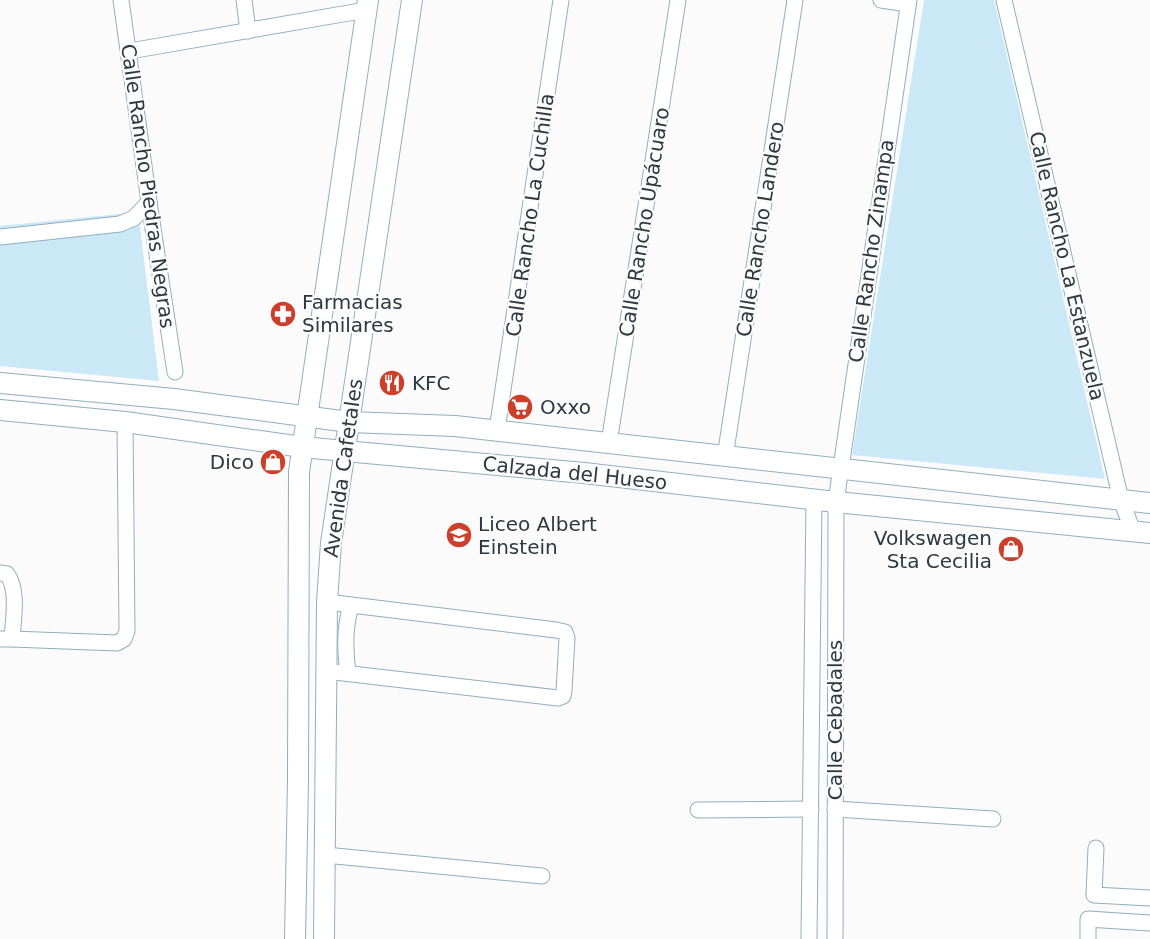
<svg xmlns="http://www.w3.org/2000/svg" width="1150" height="939" viewBox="0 0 1150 939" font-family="'DejaVu Sans',sans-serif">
  <rect width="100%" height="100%" fill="#fbfbfb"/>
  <!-- green -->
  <g fill="#cbe8f7">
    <path d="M924 0H994L1105 479 852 455Z"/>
    <path d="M138 212 159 381 0 366V226Z"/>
  </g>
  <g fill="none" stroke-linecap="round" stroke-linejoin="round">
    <defs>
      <g id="minor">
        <path d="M121 0 149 202 175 372"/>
        <path d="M244 0 248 31"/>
        <path d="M881 0 908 4"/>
        <path d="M1004 0 1121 500 1133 531"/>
        <path d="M130 51 366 10"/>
        <path d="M0 237 120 224 134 218 149 202"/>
        <path d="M497 430 561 0"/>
        <path d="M609 443 678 0"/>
        <path d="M725 457 795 0"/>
        <path d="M0 573 7 574C19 590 13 620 12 639H0"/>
        <path d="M12 639 117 643 124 639 127 631 125 422"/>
        <path d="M326 671 558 698 563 696 564 691 567 638 565 632 556 630 327 602"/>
        <path d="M348 673C345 650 344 628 351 606"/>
        <path d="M835 809 993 819"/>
        <path d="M698 810 811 809"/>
        <path d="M1096 848 1094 895 1150 898"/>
        <path d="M325 855 542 876"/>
        <path d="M809 939 814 499"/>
        <path d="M835 939 836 502 909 0"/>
        <path d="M1088 939V919L1150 923"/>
      </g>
      <g id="major">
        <path d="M0 383 174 399 349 422 455 426 1150 503"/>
        <path d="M0 410 125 422 302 447 584 473 836 502 1150 533"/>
        <path d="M295 939 298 780 299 472 368 0"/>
        <path d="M324 939 327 602 331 543 412 0"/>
      </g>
    </defs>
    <!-- minor casing -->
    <use href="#minor" stroke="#90afbe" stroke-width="17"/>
    <!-- major casing -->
    <use href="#major" stroke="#90afbe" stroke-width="22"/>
    <!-- minor -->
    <use href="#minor" stroke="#fff" stroke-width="15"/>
    <!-- major -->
    <use href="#major" stroke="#fff" stroke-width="20"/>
  </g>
  <!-- icons -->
  <defs>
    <symbol id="pharmacy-disc" viewBox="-11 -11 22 22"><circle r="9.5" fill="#cb3f2b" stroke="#fbfbfb"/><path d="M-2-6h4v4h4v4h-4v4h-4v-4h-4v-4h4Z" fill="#fff"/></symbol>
    <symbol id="restaurant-disc" viewBox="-11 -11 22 22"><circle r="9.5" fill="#cb3f2b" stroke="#fbfbfb"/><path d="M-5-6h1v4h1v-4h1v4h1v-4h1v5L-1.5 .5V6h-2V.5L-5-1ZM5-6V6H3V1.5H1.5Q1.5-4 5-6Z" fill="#fff"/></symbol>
    <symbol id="supermarket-disc" viewBox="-11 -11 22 22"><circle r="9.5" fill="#cb3f2b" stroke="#fbfbfb"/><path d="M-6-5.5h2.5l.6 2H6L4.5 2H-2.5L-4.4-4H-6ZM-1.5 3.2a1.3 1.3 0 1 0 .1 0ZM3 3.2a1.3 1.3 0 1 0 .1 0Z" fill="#fff"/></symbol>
    <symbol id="shop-disc" viewBox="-11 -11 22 22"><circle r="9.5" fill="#cb3f2b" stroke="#fbfbfb"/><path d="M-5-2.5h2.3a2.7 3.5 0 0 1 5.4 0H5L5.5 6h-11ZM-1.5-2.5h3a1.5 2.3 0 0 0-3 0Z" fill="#fff"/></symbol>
    <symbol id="school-disc" viewBox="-11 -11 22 22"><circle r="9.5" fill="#cb3f2b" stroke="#fbfbfb"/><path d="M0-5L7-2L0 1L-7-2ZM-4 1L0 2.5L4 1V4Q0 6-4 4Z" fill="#fff"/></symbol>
  </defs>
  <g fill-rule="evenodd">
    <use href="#pharmacy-disc" x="268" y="299" width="30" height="30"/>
    <use href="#restaurant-disc" x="377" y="368" width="30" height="30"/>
    <use href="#supermarket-disc" x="505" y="392" width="30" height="30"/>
    <use href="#shop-disc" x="258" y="447" width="30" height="30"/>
    <use href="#school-disc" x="444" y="520" width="30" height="30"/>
    <use href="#shop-disc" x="996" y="534" width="30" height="30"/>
  </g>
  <g text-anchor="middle" stroke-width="4.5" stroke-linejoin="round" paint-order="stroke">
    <!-- street labels -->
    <g font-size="20" fill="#2d393f" stroke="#fbfbfb">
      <text transform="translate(148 186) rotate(82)" y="7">Calle Rancho Piedras Negras</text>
      <text transform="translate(530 215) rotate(-82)" y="7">Calle Rancho La Cuchilla</text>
      <text transform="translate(644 222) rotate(-81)" y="7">Calle Rancho Upácuaro</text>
      <text transform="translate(760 229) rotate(-81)" y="7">Calle Rancho Landero</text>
      <text transform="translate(871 251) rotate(-82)" y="7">Calle Rancho Zinampa</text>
      <text transform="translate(1067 266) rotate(77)" y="7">Calle Rancho La Estanzuela</text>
      <text transform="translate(343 468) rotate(-82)" y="7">Avenida Cafetales</text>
      <text transform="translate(575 473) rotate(6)" y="7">Calzada del Hueso</text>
      <text transform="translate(835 720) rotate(-90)" y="7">Calle Cebadales</text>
    </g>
    <!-- poi labels -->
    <g font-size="20" fill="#2d393f" stroke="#fbfbfb" text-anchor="start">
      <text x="302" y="309">Farmacias<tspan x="302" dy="23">Similares</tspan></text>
      <text x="412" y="390">KFC</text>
      <text x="540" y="414">Oxxo</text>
      <text x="254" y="469" text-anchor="end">Dico</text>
      <text x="478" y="531">Liceo Albert<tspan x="478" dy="23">Einstein</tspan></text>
      <text x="992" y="545" text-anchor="end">Volkswagen<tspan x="992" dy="23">Sta Cecilia</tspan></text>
    </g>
  </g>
</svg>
